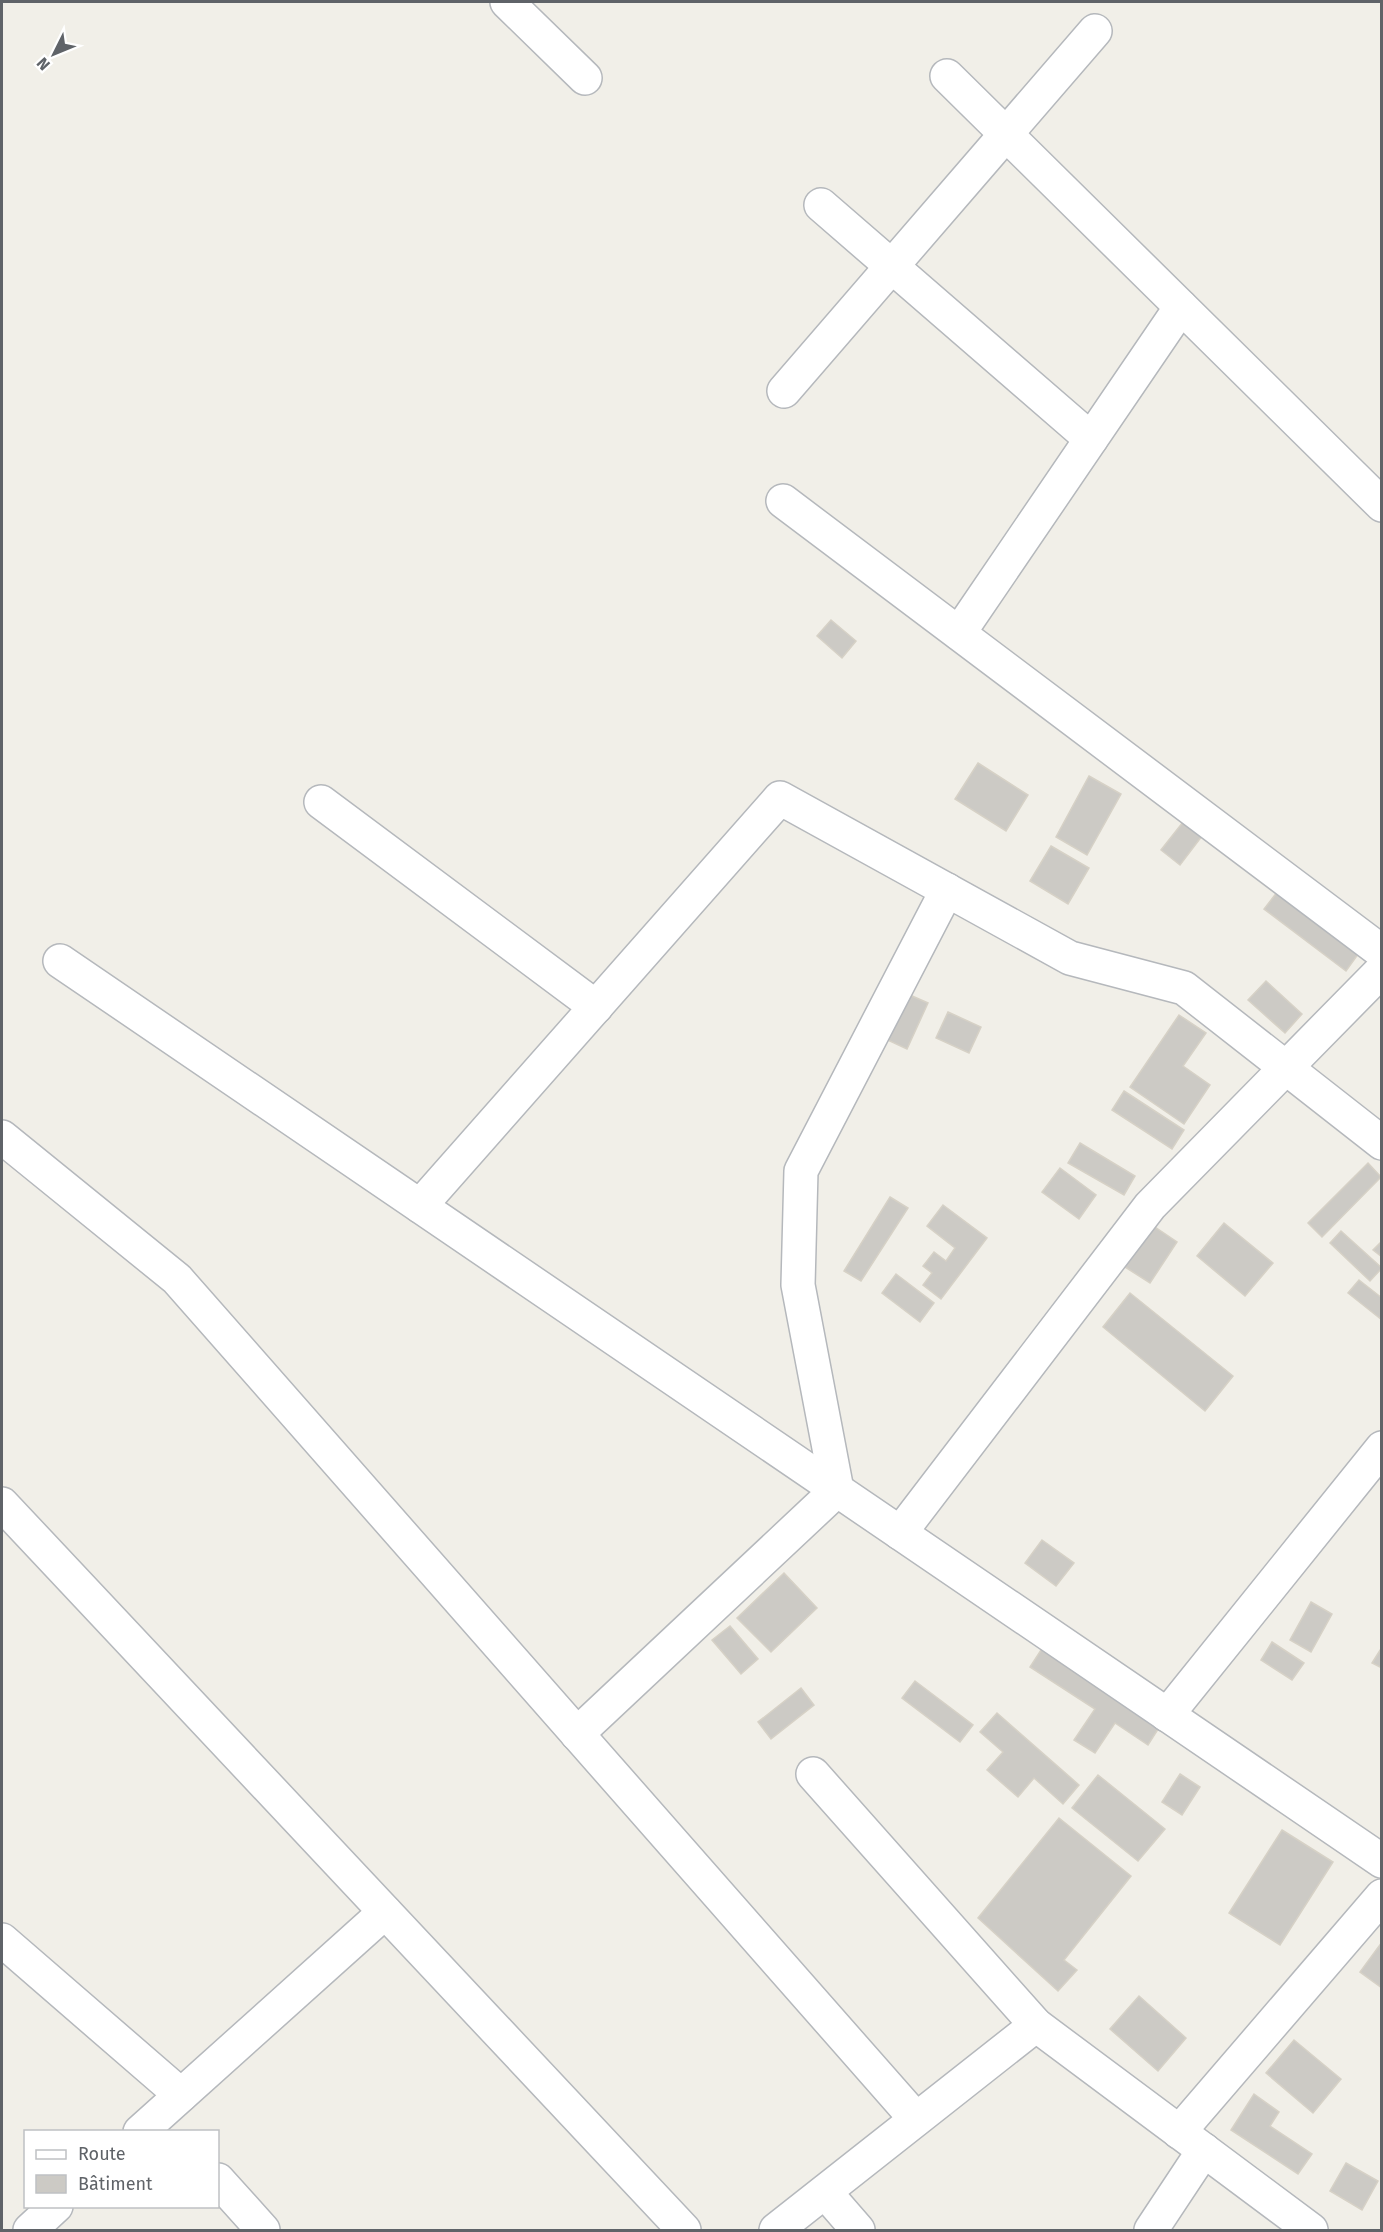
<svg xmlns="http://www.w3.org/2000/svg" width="1383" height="2232" viewBox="0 0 1383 2232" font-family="'Fira Sans',sans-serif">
  <rect width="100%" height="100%" fill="#f1efe8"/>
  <!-- building -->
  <g fill="#cccac5" stroke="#d6d1c6" stroke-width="1.5">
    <path d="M831 620 856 641 842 658 817 636Z"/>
    <path d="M978 763 1028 795 1006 831 955 799Z"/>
    <path d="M1089 776 1121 794 1087 855 1056 837Z"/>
    <path d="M1187 817 1205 832 1180 865 1161 850Z"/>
    <path d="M1051 846 1089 868 1068 904 1030 881Z"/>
    <path d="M1278 891 1359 953 1346 971 1264 909Z"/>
    <path d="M1266 981 1302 1014 1285 1033 1248 1000Z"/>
    <path d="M903 992 928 1003 907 1049 881 1037Z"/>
    <path d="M948 1012 981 1027 969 1053 936 1038Z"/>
    <path d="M1179 1015 1206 1033 1183 1066 1210 1085 1184 1124 1130 1087Z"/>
    <path d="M1124 1091 1184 1130 1172 1149 1112 1110Z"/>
    <path d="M1080 1143 1135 1176 1124 1195 1068 1163Z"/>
    <path d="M1368 1163 1381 1177 1322 1237 1308 1223Z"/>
    <path d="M1060 1168 1096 1195 1079 1219 1042 1192Z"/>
    <path d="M890 1197 908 1208 861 1281 844 1271Z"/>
    <path d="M943 1205 987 1238 941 1299 923 1285 932 1273 923 1266 934 1252 946 1261 955 1248 927 1226Z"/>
    <path d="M1224 1223 1273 1263 1245 1296 1197 1256Z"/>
    <path d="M1152 1225 1177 1242 1150 1283 1125 1267Z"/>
    <path d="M1341 1231 1382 1268 1370 1281 1330 1243Z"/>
    <path d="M1382 1241V1257L1373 1250Z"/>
    <path d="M896 1274 934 1303 920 1322 882 1293Z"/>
    <path d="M1359 1280 1382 1298V1320L1348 1293Z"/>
    <path d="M1130 1293 1233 1376 1205 1411 1103 1327Z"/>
    <path d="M1042 1540 1074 1563 1056 1586 1025 1563Z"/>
    <path d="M784 1573 817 1608 771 1652 737 1618Z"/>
    <path d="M1311 1602 1332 1614 1311 1652 1290 1640Z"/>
    <path d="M730 1626 758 1659 741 1674 712 1640Z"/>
    <path d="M1272 1642 1304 1663 1292 1680 1261 1660Z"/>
    <path d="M1043 1647 1162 1723 1148 1745 1115 1723 1095 1753 1074 1740 1095 1709 1030 1667Z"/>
    <path d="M1382 1647V1668L1372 1663Z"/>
    <path d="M915 1681 973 1725 960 1742 902 1698Z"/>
    <path d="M801 1688 814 1705 771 1739 758 1722Z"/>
    <path d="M997 1713 1079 1785 1063 1804 1034 1778 1018 1797 987 1770 1003 1752 980 1732Z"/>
    <path d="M1180 1774 1200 1787 1182 1815 1162 1802Z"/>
    <path d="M1098 1775 1165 1829 1138 1861 1072 1808Z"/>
    <path d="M1059 1818 1131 1876 1064 1960 1077 1970 1058 1991 978 1918Z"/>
    <path d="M1282 1830 1333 1862 1280 1945 1229 1913Z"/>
    <path d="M1382 1942V1988L1360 1972Z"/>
    <path d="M1139 1996 1186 2038 1158 2071 1110 2029Z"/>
    <path d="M1294 2040 1341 2079 1313 2113 1266 2073Z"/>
    <path d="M1254 2094 1279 2112 1270 2126 1312 2154 1298 2174 1231 2130Z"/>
    <path d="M1346 2163 1378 2181 1362 2210 1330 2191Z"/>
  </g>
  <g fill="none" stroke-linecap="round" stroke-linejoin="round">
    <defs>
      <g id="street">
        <path d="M507 2 585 78"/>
        <path d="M947 76 1382 505"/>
        <path d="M821 205 1091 439"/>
        <path d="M784 391 1095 31"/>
        <path d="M783 501 1382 952"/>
        <path d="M959 633 1181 307"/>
        <path d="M321 802 596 1007"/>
        <path d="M60 961 1382 1861"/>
        <path d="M2 1137 177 1279 916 2119"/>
        <path d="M420 1206 780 798 1070 958 1184 988 1382 1143"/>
        <path d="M2 1504 684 2230"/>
        <path d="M900 1533 1150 1206 1382 970"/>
        <path d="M1167 1715 1382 1448"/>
        <path d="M577 1734 837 1490 798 1285 801 1171 947 890"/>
        <path d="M813 1774 1036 2025 1311 2230"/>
        <path d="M2 1940 181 2095"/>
        <path d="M140 2132 385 1912"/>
        <path d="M1179 2132 1382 1896"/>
        <path d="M218 2180 263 2230"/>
        <path d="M825 2192 858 2230"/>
        <path d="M30 2230 56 2206"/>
        <path d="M776 2230 1036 2025"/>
        <path d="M1151 2230 1204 2150"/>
      </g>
    </defs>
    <!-- street casing -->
    <use href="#street" stroke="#b5b8bc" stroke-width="36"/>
    <!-- street -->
    <use href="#street" stroke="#fff" stroke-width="33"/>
  </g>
  <!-- border -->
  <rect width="1383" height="2232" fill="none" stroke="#5f6368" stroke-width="6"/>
  <!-- legend -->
  <rect x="24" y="2130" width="195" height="78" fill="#ffffff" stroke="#bfc1c3" stroke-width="1.5"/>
  <rect x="36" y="2150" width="30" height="9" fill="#ffffff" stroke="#bfc1c3" stroke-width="1.5"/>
  <text x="78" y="2160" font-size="18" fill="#5f6368">Route</text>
  <rect x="36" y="2175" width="30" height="18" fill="#cccac5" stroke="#bfc1c3" stroke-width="1.5"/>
  <text x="78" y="2190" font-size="18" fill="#5f6368">Bâtiment</text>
  <!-- north arrow -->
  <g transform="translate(54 54) rotate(227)" stroke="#ffffff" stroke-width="4.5" paint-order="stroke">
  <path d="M0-4.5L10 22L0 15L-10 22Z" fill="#5f6368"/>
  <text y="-9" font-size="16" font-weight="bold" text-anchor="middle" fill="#5f6368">N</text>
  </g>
</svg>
